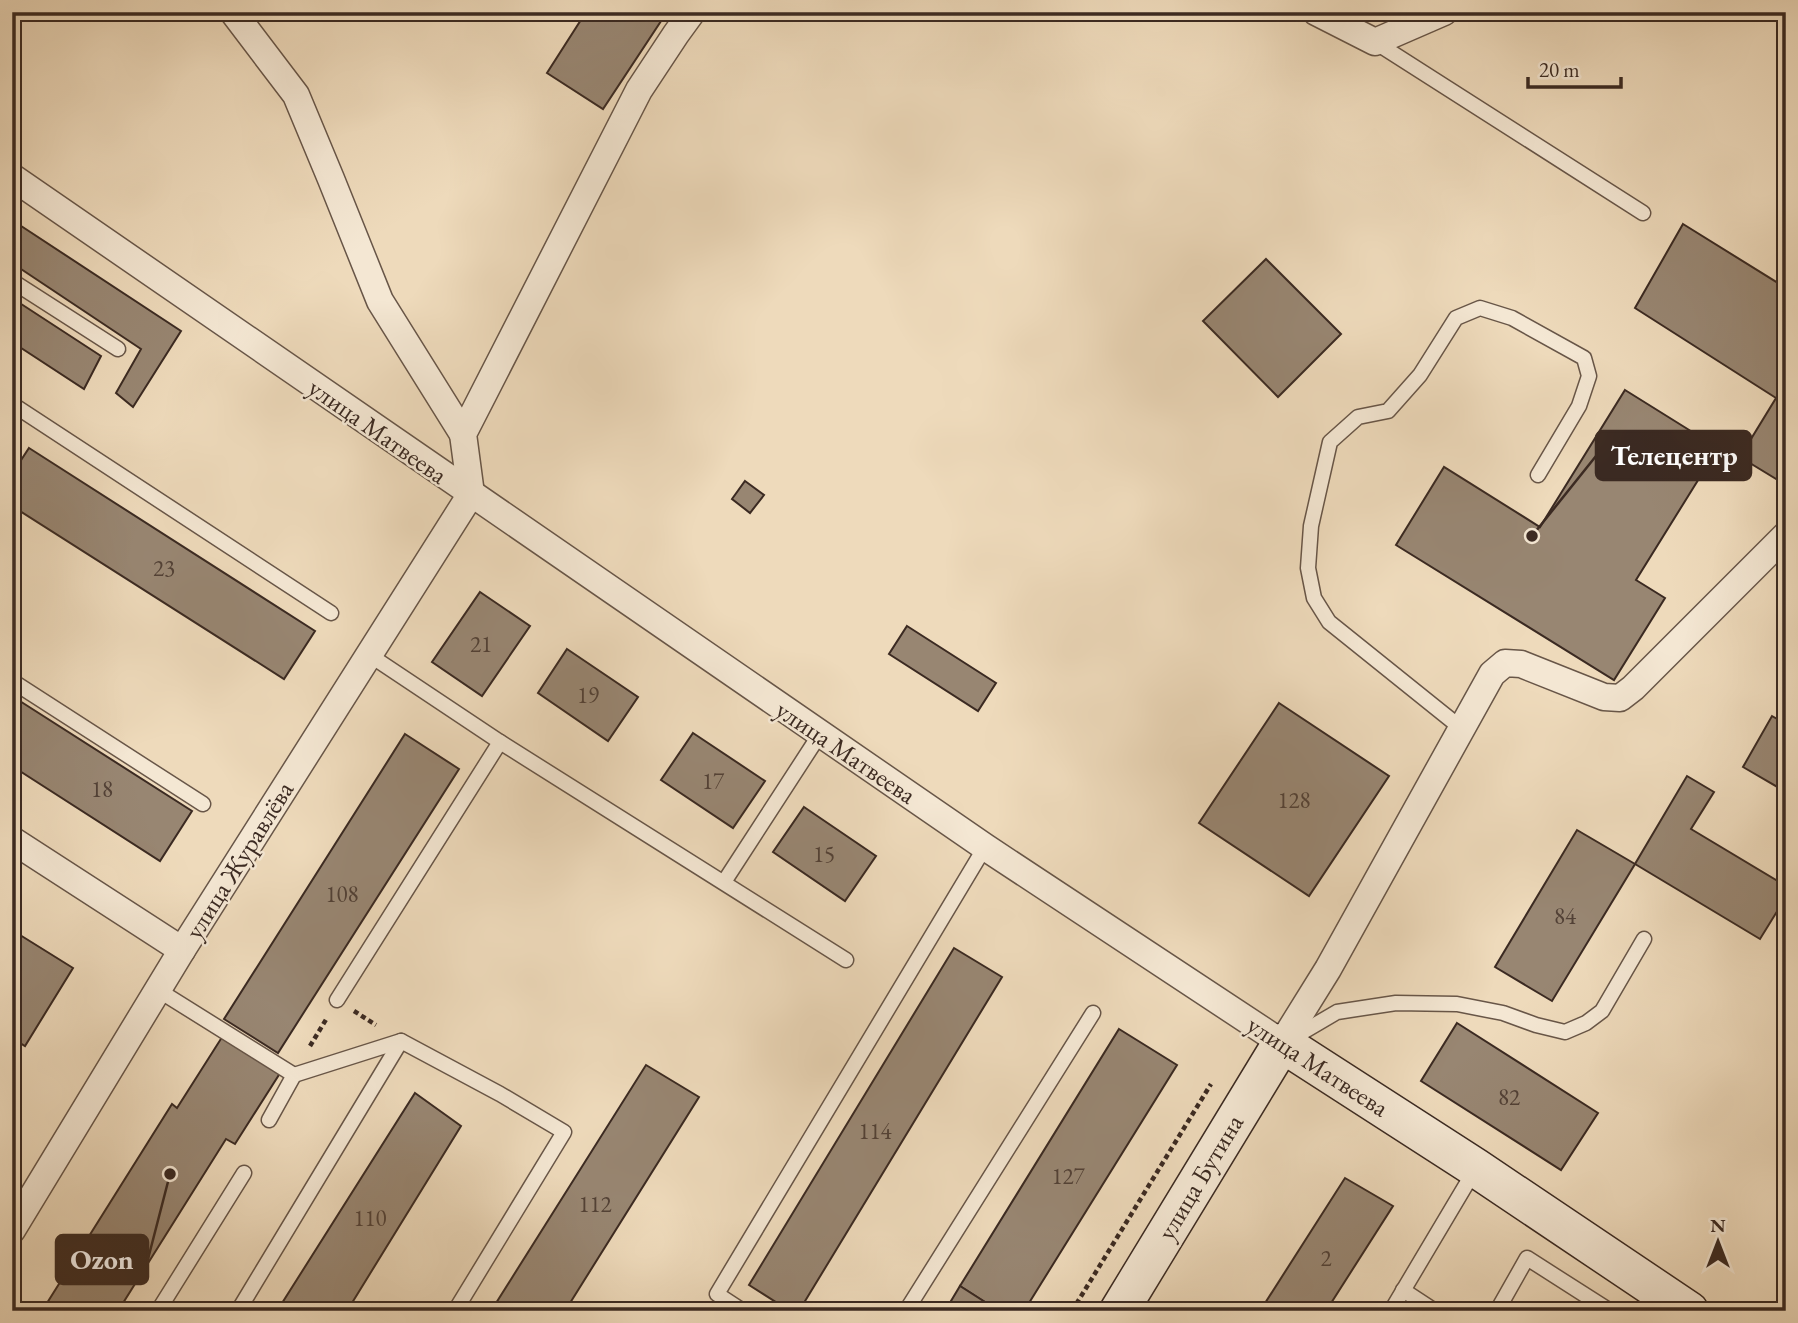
<svg xmlns="http://www.w3.org/2000/svg" width="1798" height="1323" viewBox="0 0 1798 1323" font-family="'EB Garamond',serif">
  <rect width="100%" height="100%" fill="#eedabb"/>
  <filter id="stains"><feTurbulence type="fractalNoise" baseFrequency=".00286" numOctaves="4"/><feColorMatrix values="0 0 0 0 .2 0 0 0 0 .09 0 0 0 0 .02 0 0 0 .5 -.17"/></filter>
  <radialGradient id="worn" r=".72"><stop offset=".6" stop-color="#630" stop-opacity="0"/><stop offset="1" stop-color="#630" stop-opacity=".3"/></radialGradient>
  <!-- building -->
  <g fill="#988672" stroke="#3b2a22" stroke-width="2">
    <path d="M586 12H667L603 109 547 73Z"/>
    <path d="M12 220 181 331 133 407 116 393 141 349 12 263Z"/>
    <path d="M1683 224 1786 288V485L1740 457 1776 398 1635 308Z"/>
    <path d="M1266 259 1341 334 1278 397 1203 321Z"/>
    <path d="M12 298 101 356 84 389 12 342Z"/>
    <path d="M1625 390 1718 448 1636 580 1665 598 1614 680 1396 545 1444 467 1540 527Z"/>
    <path d="M29 448 315 631 284 679 12 506V474Z"/>
    <path d="M745 481 764 495 750 513 732 499Z"/>
    <path d="M480 592 530 626 482 696 432 662Z"/>
    <path d="M907 626 996 683 978 711 889 654Z"/>
    <path d="M567 649 638 697 608 741 538 693Z"/>
    <path d="M12 696 192 811 160 861 12 766Z"/>
    <path d="M1279 703 1389 776 1309 896 1199 823Z"/>
    <path d="M1772 716 1786 724V792L1743 767Z"/>
    <path d="M693 733 765 781 733 828 661 780Z"/>
    <path d="M405 734 459 769 278 1053 224 1019Z"/>
    <path d="M1687 776 1714 792 1691 829 1786 886V897L1760 939 1635 864Z"/>
    <path d="M804 807 876 856 845 901 773 852Z"/>
    <path d="M1577 830 1635 864 1552 1001 1495 967Z"/>
    <path d="M12 930 73 968 25 1046 12 1038Z"/>
    <path d="M954 948 1002 977 799 1311H790L749 1285Z"/>
    <path d="M1457 1023 1598 1113 1561 1170 1421 1081Z"/>
    <path d="M1119 1029 1177 1065 1024 1311H999L960 1286Z"/>
    <path d="M224 1034 282 1070 235 1144 226 1139 118 1311H42L172 1104 177 1108Z"/>
    <path d="M646 1065 699 1097 565 1311H491Z"/>
    <path d="M415 1093 461 1126 347 1311H277Z"/>
    <path d="M1345 1178 1393 1206 1326 1311H1260Z"/>
    <path d="M960 1286 999 1311H945Z"/>
  </g>
  <g fill="none" stroke-linecap="round" stroke-linejoin="round">
    <defs>
      <g id="lane">
        <path d="M1375 42 1643 213"/>
        <path d="M12 281 118 349"/>
        <path d="M12 404 331 613"/>
        <path d="M12 681 203 804"/>
        <path d="M1461 728 1329 622 1314 598 1308 568 1311 526 1330 442 1358 417 1388 411 1420 375 1456 318 1480 308 1512 318 1584 358 1589 376 1579 406 1538 475"/>
        <path d="M500 742 846 960"/>
        <path d="M724 882 820 734"/>
        <path d="M158 990 294 1075 269 1120"/>
        <path d="M337 1000 500 742 368 654"/>
        <path d="M1291 1039 1337 1012 1396 1003 1457 1004 1503 1013 1536 1025 1565 1032 1586 1023 1602 1011 1644 939"/>
        <path d="M294 1075 401 1041"/>
        <path d="M1403 1290 1435 1311"/>
        <path d="M158 1311 244 1173"/>
        <path d="M238 1311 401 1041 500 1094 564 1132 455 1311"/>
        <path d="M743 1311 717 1294 985 847"/>
        <path d="M906 1311 1093 1013"/>
        <path d="M1391 1311 1476 1168"/>
        <path d="M1497 1311 1527 1258 1610 1311"/>
      </g>
      <g id="street">
        <path d="M233 12 296 95 331 179 380 301 463 434"/>
        <path d="M1316 12 1375 42 1444 12"/>
        <path d="M12 177 985 847 1282 1043 1328 969 1492 674 1505 663 1521 664 1604 697 1620 698 1633 688 1786 535"/>
        <path d="M471 494 463 434 639 90 676 34 692 12"/>
        <path d="M12 840 182 950"/>
        <path d="M12 1230 182 950 471 494"/>
      </g>
      <path id="secondary" d="M1119 1311 1282 1043 1476 1168 1689 1311"/>
    </defs>
    <!-- lane casing -->
    <use href="#lane" stroke="#685648" stroke-width="17"/>
    <!-- street casing -->
    <use href="#street" stroke="#685648" stroke-width="29"/>
    <!-- secondary casing -->
    <use href="#secondary" stroke="#3b2a22" stroke-width="41"/>
    <!-- path -->
    <g stroke="#3b2a22" stroke-width="4.5" stroke-dasharray="5 3.5" stroke-linecap="butt">
      <path d="M354 1011 376 1025"/>
      <path d="M310 1046 327 1018"/>
      <path d="M1072 1311 1211 1084"/>
    </g>
    <!-- lane -->
    <use href="#lane" stroke="#f4e7d3" stroke-width="14"/>
    <!-- street -->
    <use href="#street" stroke="#f4e7d3" stroke-width="26"/>
    <!-- secondary -->
    <use href="#secondary" stroke="#f4e7d3" stroke-width="38"/>
  </g>
  <g text-anchor="middle" stroke-width="5" stroke-linejoin="round" paint-order="stroke">
    <!-- number labels -->
    <g font-size="23" fill="#524136">
      <text x="164" y="576">23</text>
      <text x="481" y="652">21</text>
      <text x="588" y="703">19</text>
      <text x="713" y="789">17</text>
      <text x="102" y="797">18</text>
      <text x="1294" y="808">128</text>
      <text x="824" y="862">15</text>
      <text x="342" y="902">108</text>
      <text x="1565" y="924">84</text>
      <text x="1509" y="1105">82</text>
      <text x="875" y="1139">114</text>
      <text x="1068" y="1184">127</text>
      <text x="595" y="1212">112</text>
      <text x="370" y="1226">110</text>
      <text x="1326" y="1266">2</text>
    </g>
    <!-- street labels -->
    <g font-size="26" fill="#3b2a22" stroke="#f4e7d3">
      <text transform="translate(378 431) rotate(35)" y="9">улица Матвеева</text>
      <text transform="translate(846 752) rotate(34)" y="9">улица Матвеева</text>
      <text transform="translate(239 860) rotate(-58)" y="9">улица Журавлёва</text>
      <text transform="translate(1318 1066) rotate(33)" y="9">улица Матвеева</text>
      <text transform="translate(1200 1177) rotate(-59)" y="9">улица Бутина</text>
    </g>
  </g>
  <!-- callouts -->
  <path fill="none" stroke="#3b2a22" stroke-width="2.5" d="M1532 536L1596 456M170 1174L148 1259"/>
  <g fill="#3b2a22" stroke="#f4e7d3" stroke-width="2.5">
    <circle cx="1532" cy="536" r="7"/>
    <circle cx="170" cy="1174" r="7"/>
  </g>
  <g fill="#3b2a22" stroke="#3b2a22" stroke-width="2.5">
    <rect x="1596" y="431" width="155" height="49" rx="7"/>
    <rect x="56" y="1235" width="92" height="49" rx="7"/>
  </g>
  <g font-size="28" text-anchor="middle" font-weight="bold" fill="#fff">
    <text x="1674" y="465">Телецентр</text>
    <text x="102" y="1269">Ozon</text>
  </g>
  <!-- margin -->
  <rect width="1798" height="1323" fill="none" stroke="#eedabb" stroke-width="42"/>
  <rect x="14" y="14" width="1770" height="1295" fill="none" stroke="#3b2a22" stroke-width="3.5"/>
  <rect x="21" y="21" width="1756" height="1281" fill="none" stroke="#3b2a22" stroke-width="2"/>
  <!-- north arrow -->
  <g transform="translate(1718 1242)" stroke="#f4e7d3" stroke-width="5" paint-order="stroke">
  <path d="M0-5L12 26L0 18L-12 26Z" fill="#3b2a22"/>
  <text y="-10" font-size="19" font-weight="bold" text-anchor="middle" fill="#3b2a22">N</text>
  </g>
  <!-- scale -->
  <path d="M1528 77v10h93v-10" fill="none" stroke="#3b2a22" stroke-width="3.5"/>
  <text x="1539" y="77" font-size="21" fill="#3b2a22" stroke="#f4e7d3" stroke-width="5" paint-order="stroke">20 m</text>
  <rect width="100%" height="100%" filter="url(#stains)"/>
  <rect width="100%" height="100%" fill="url(#worn)"/>
</svg>
